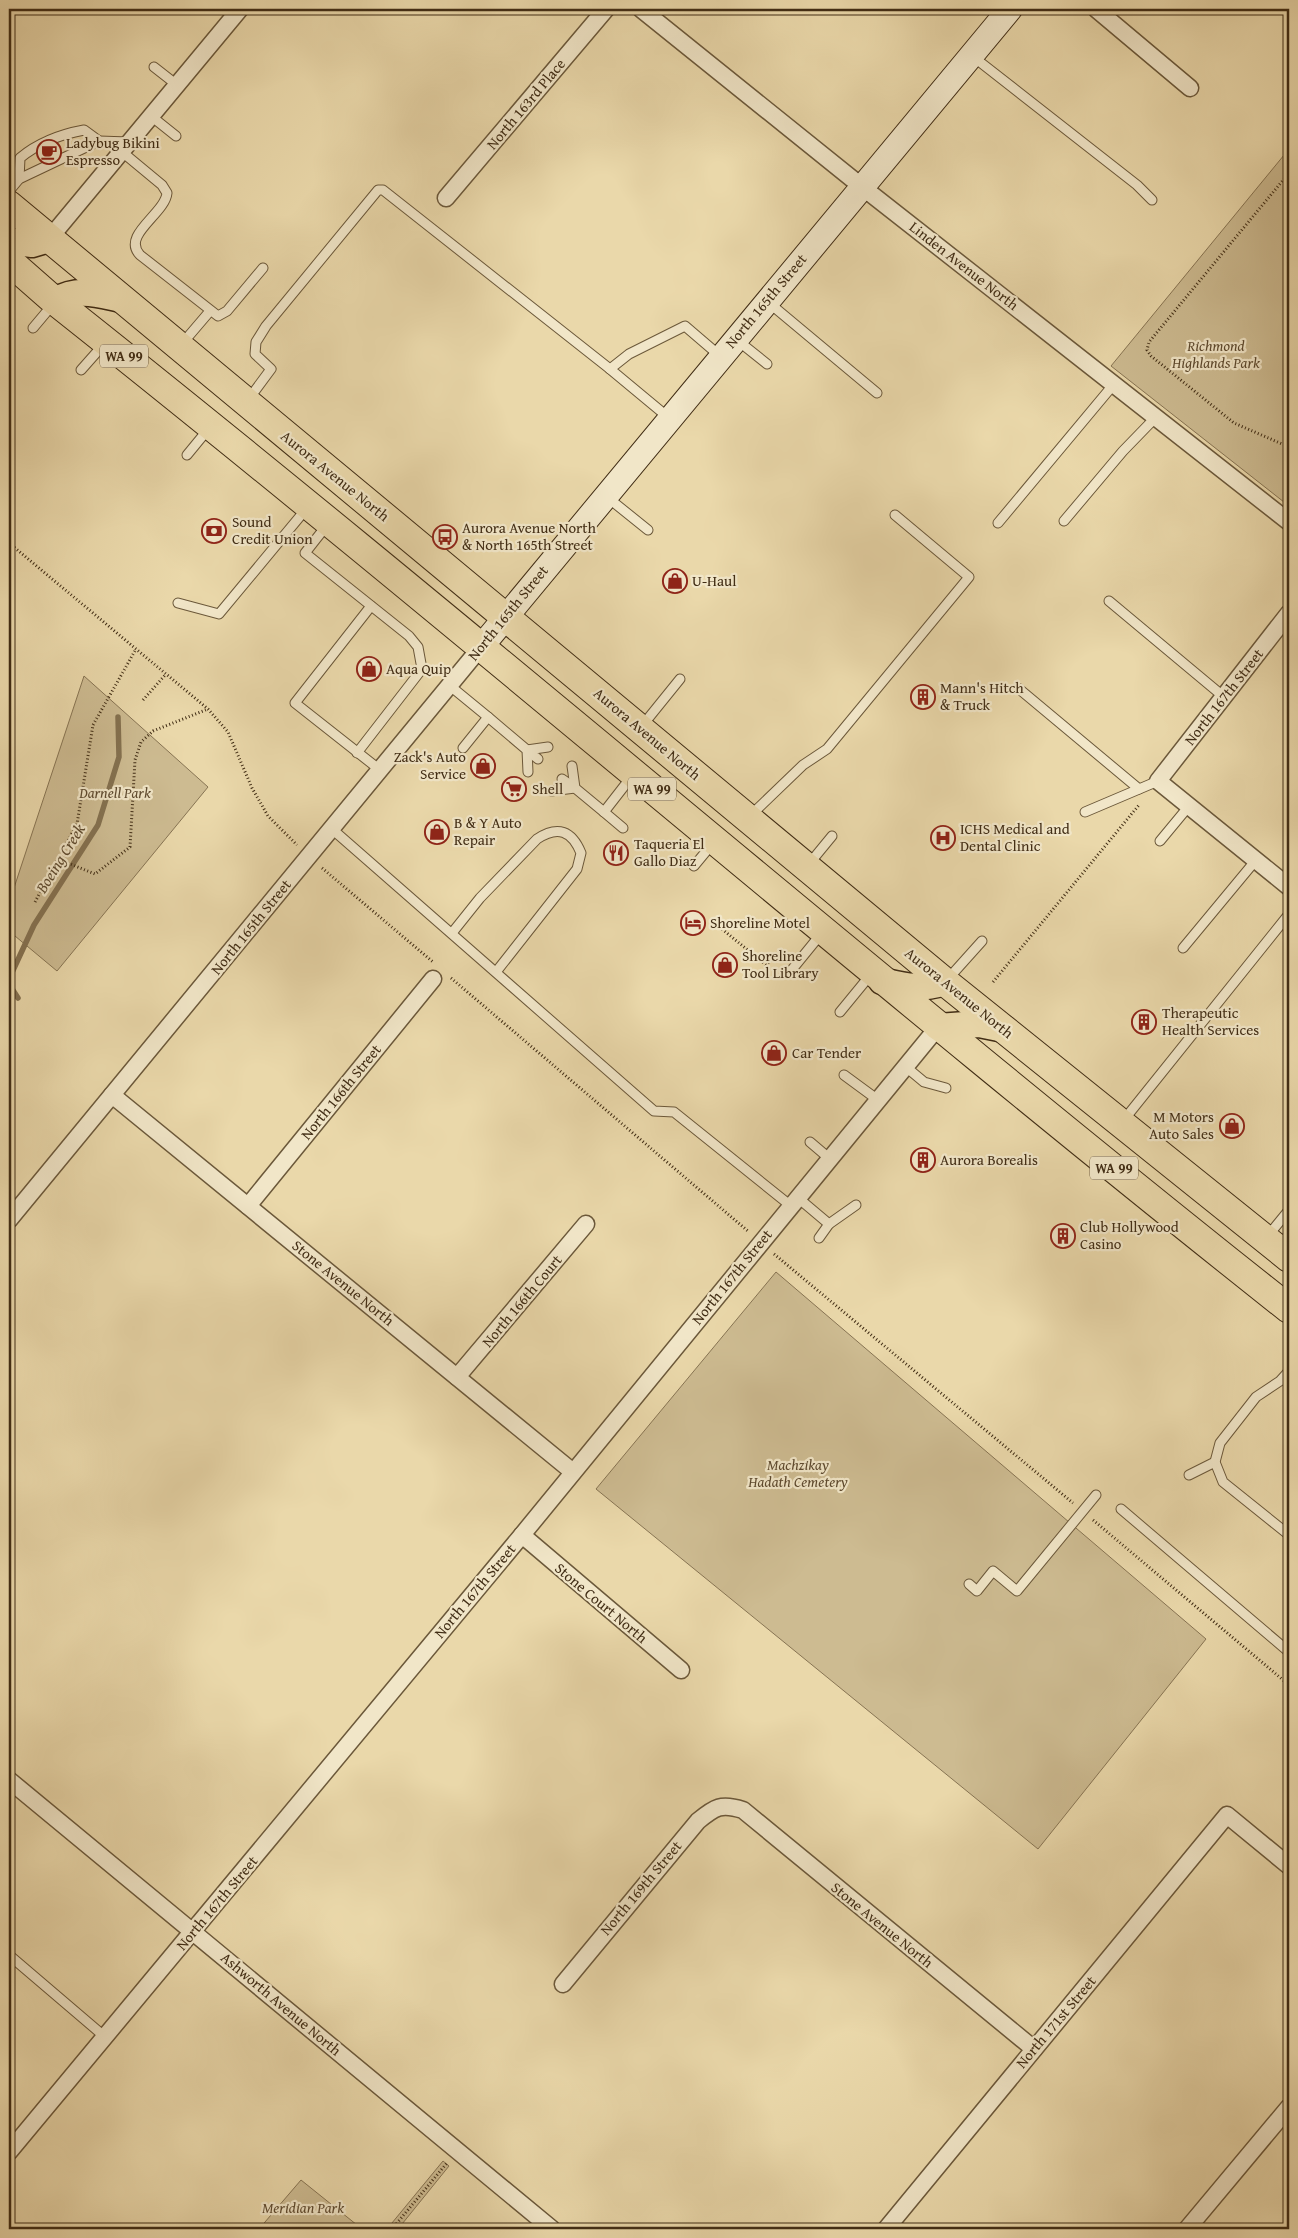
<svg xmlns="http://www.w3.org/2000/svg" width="1298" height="2238" viewBox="0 0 1298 2238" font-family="'Gentium Book Plus',serif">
  <rect width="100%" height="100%" fill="#ead8aa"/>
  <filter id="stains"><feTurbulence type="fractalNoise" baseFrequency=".004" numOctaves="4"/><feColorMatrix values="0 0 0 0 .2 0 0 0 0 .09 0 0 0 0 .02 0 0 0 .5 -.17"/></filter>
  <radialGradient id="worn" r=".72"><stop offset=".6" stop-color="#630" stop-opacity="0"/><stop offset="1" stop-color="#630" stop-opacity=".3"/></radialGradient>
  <!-- green -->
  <g fill="#cdbb91" stroke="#877453">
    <path d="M1289 149V506L1111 366Z"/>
    <path d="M84 676 208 787 57 971 9 931V903Z"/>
    <path d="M776 1272 1206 1639 1038 1849 596 1489Z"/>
    <path d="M443 2161 449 2166 398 2229H387Z"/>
    <path d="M301 2180 362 2229H259Z"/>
  </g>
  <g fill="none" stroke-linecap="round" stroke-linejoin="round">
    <!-- stream -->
    <g stroke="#847150" stroke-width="5.5">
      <path d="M9 979 34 925 98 825 119 757 118 717"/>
      <path d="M9 984 18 998"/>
    </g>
    <defs>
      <g id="lane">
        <path d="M971 55 1137 185 1152 200"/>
        <path d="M154 67 177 85"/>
        <path d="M151 116 176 136"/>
        <path d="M121 151 162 185 167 193C165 214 121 235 140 255L218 316 227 311 263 268"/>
        <path d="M19 179 20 158C38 143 62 134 84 130L99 141"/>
        <path d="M9 191 19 179 99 141 129 142"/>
        <path d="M768 302 877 393"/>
        <path d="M33 328 54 303"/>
        <path d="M737 340 767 364"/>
        <path d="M181 345 210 311"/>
        <path d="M81 370 104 344"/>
        <path d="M248 400 271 369 255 354 256 342 266 326 378 190H383L610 369"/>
        <path d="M669 418 610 369 629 354 685 326 720 356"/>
        <path d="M187 455 210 427"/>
        <path d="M607 497 648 530"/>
        <path d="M1064 521 1123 451 1156 417"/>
        <path d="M998 523 1114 384"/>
        <path d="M327 525 305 553 409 636 418 647 422 669 357 753"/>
        <path d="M1109 601 1224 697"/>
        <path d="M178 603 219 614 307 508"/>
        <path d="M371 606 295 703 380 770"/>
        <path d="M449 685 488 717"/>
        <path d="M1018 688 1139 789"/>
        <path d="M642 726 680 679"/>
        <path d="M463 748 488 717 527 750 528 772"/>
        <path d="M538 759 527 750 548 747"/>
        <path d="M572 766 575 788 604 812 632 776"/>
        <path d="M551 791 575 788 562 779"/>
        <path d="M604 812 623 828"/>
        <path d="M1085 812 1158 781"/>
        <path d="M750 816 803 765 827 749 969 577 895 515"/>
        <path d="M332 829 654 1111 674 1112 791 1206"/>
        <path d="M1160 841 1189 806"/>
        <path d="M809 864 832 836"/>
        <path d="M694 866 713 843"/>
        <path d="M452 933 480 898 537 839C558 825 572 831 581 853L577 869 496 972"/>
        <path d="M1183 948 1256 860"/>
        <path d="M790 972 821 934"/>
        <path d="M947 980 982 941"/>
        <path d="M840 1012 872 973"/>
        <path d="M906 1067 924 1082 946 1088"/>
        <path d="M844 1075 878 1100"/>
        <path d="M1123 1121 1289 914"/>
        <path d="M810 1142 830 1159"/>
        <path d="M797 1197 829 1224"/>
        <path d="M1267 1237 1289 1210"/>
        <path d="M819 1238 829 1224 856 1205"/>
        <path d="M1279 1247 1289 1234"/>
        <path d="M1289 1371 1280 1381 1256 1397 1220 1443 1215 1462 1223 1482 1289 1535"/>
        <path d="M1189 1475 1215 1462"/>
        <path d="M1121 1509 1289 1652"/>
        <path d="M969 1584 977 1591 993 1571 1017 1591 1096 1495"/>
        <path d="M9 1955 105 2037"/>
      </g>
      <g id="street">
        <path d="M641 9 861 186 1289 522"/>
        <path d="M1096 9 1190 88"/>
        <path d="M446 198 606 9"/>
        <path d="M49 239 240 9"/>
        <path d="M1289 613 1158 781 1289 887"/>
        <path d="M112 1095 573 1472"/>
        <path d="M248 1206 433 979"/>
        <path d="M9 1220 481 647"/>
        <path d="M457 1377 586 1224"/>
        <path d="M522 1535 681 1670"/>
        <path d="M9 1780 552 2229"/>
        <path d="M563 1984 698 1821C715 1807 721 1803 743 1810L1034 2049"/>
        <path d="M9 2152 522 1535 938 1027"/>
        <path d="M886 2229 1227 1815 1289 1866"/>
        <path d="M1187 2229 1289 2107"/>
      </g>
      <path id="secondary" d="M481 647 1010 9"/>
      <g id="primary">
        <path d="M9 241 32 244 49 239"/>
        <path d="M55 301C78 287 97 294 122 299"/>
        <path d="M882 981C908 987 919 990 945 982"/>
        <path d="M938 1027 979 1024 1004 1029"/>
      </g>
      <g id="highway">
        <path d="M9 205 945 982 1289 1258"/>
        <path d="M9 261 50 297C468 628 871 978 1289 1309"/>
      </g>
    </defs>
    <!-- lane casing -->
    <use href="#lane" stroke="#6b583a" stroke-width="11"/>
    <!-- street casing -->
    <use href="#street" stroke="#6b583a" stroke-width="19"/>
    <!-- secondary casing -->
    <use href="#secondary" stroke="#412d15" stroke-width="26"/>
    <!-- primary casing -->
    <use href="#primary" stroke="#412d15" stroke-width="29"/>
    <!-- highway casing -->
    <use href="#highway" stroke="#412d15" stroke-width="30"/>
    <!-- path -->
    <g stroke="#412d15" stroke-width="3" stroke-dasharray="1 2.5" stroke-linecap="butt">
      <path d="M1289 173 1149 342 1147 350 1151 356 1234 423 1289 447"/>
      <path d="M9 543 208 709 228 732 252 788 268 816 297 845"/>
      <path d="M143 700 166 674"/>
      <path d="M58 859 95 874 130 847 135 760 141 742 153 731 208 709"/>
      <path d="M322 868 433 962"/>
      <path d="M35 902 77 824 93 725 136 649"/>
      <path d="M722 929 766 965 773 958"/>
      <path d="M451 978 749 1232"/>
      <path d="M993 982 1139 805"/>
      <path d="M774 1254 1073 1503"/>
      <path d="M1093 1520 1289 1685"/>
      <path d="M392 2229 447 2163"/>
    </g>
    <!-- lane -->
    <use href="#lane" stroke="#f1e6c8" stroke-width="9"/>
    <!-- street -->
    <use href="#street" stroke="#f1e6c8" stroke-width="16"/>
    <!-- secondary -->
    <use href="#secondary" stroke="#f1e6c8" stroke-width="24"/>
    <!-- primary -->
    <use href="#primary" stroke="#ead8aa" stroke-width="26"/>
    <!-- highway -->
    <use href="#highway" stroke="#ead8aa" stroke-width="28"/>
  </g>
  <!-- icons -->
  <defs>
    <symbol id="cafe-ring" viewBox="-11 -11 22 22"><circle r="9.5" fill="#f1e6c8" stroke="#8f2418" stroke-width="1.5"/><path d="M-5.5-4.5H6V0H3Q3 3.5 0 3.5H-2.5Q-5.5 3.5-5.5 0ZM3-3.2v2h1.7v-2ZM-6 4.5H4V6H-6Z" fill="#8f2418"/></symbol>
    <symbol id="bank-ring" viewBox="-11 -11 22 22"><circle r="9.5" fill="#f1e6c8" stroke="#8f2418" stroke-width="1.5"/><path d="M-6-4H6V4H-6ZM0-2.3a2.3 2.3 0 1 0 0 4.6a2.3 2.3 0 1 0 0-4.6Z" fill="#8f2418"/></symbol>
    <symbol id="bus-ring" viewBox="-11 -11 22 22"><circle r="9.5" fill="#f1e6c8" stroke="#8f2418" stroke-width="1.5"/><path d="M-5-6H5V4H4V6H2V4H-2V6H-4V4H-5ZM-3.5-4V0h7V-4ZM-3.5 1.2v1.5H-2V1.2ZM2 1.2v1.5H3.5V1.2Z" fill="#8f2418"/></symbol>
    <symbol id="shop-ring" viewBox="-11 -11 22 22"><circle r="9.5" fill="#f1e6c8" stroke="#8f2418" stroke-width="1.5"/><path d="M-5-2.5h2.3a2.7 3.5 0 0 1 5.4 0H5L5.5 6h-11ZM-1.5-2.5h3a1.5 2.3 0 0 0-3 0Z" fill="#8f2418"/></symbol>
    <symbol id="building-ring" viewBox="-11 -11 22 22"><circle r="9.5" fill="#f1e6c8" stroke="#8f2418" stroke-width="1.5"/><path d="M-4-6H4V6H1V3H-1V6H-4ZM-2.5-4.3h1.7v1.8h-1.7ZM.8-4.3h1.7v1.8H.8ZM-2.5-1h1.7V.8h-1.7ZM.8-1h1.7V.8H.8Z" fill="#8f2418"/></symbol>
    <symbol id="supermarket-ring" viewBox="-11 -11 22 22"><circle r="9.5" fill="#f1e6c8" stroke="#8f2418" stroke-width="1.5"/><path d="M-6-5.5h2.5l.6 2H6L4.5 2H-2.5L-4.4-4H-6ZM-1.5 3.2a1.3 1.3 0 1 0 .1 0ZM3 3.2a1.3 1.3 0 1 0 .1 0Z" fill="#8f2418"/></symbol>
    <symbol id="hospital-ring" viewBox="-11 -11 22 22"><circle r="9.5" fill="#f1e6c8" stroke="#8f2418" stroke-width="1.5"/><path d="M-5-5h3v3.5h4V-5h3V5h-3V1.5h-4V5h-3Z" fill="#8f2418"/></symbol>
    <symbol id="restaurant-ring" viewBox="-11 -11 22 22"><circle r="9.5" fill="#f1e6c8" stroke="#8f2418" stroke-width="1.5"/><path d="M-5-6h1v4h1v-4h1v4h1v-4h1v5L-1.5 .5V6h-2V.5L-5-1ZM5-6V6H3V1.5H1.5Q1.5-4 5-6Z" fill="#8f2418"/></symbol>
    <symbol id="hotel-ring" viewBox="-11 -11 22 22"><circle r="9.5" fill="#f1e6c8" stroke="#8f2418" stroke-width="1.5"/><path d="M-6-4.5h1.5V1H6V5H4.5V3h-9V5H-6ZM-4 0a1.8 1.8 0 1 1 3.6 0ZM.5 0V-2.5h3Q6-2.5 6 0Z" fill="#8f2418"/></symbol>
  </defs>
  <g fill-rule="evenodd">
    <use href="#cafe-ring" x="35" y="138" width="28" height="28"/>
    <use href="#bank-ring" x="200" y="517" width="28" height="28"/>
    <use href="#bus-ring" x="431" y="523" width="28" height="28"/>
    <use href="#shop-ring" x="661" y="567" width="28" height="28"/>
    <use href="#shop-ring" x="355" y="655" width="28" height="28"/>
    <use href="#building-ring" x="909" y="683" width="28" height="28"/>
    <use href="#shop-ring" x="469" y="752" width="28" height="28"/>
    <use href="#supermarket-ring" x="500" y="775" width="28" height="28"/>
    <use href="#shop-ring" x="423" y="818" width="28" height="28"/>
    <use href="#hospital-ring" x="929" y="824" width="28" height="28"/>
    <use href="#restaurant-ring" x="602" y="839" width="28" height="28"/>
    <use href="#hotel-ring" x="679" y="909" width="28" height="28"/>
    <use href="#shop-ring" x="711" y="951" width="28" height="28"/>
    <use href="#building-ring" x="1130" y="1008" width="28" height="28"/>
    <use href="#shop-ring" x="760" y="1039" width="28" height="28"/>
    <use href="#shop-ring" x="1218" y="1112" width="28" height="28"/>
    <use href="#building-ring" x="909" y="1146" width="28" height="28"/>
    <use href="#building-ring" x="1049" y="1222" width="28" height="28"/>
  </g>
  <g text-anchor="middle" stroke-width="4.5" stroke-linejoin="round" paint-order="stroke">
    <!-- shield labels -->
    <g fill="#f1e6c8" stroke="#76644b" stroke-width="1">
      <rect x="100" y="344.5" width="48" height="23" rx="4"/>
      <rect x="628" y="777.5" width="48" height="23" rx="4"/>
      <rect x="1090" y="1156.5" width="48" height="23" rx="4"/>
    </g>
    <g font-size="14" font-weight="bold" fill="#412d15">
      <text x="124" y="361">WA 99</text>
      <text x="652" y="794">WA 99</text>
      <text x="1114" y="1173">WA 99</text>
    </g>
    <!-- street labels -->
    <g font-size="15" fill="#412d15" stroke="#f1e6c8">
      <text transform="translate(526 104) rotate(-50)" y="5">North 163rd Place</text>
      <text transform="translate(964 266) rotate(38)" y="5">Linden Avenue North</text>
      <text transform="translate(766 301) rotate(-50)" y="5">North 165th Street</text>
      <text transform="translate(335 476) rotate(39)" y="5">Aurora Avenue North</text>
      <text transform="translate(508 613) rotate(-51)" y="5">North 165th Street</text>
      <text transform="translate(1224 697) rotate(-52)" y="5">North 167th Street</text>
      <text transform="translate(647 734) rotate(40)" y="5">Aurora Avenue North</text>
      <text transform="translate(251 927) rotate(-51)" y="5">North 165th Street</text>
      <text transform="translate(959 993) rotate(39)" y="5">Aurora Avenue North</text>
      <text transform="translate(341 1092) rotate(-51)" y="5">North 166th Street</text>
      <text transform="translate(732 1277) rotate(-51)" y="5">North 167th Street</text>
      <text transform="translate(343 1283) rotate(39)" y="5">Stone Avenue North</text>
      <text transform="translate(522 1301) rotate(-50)" y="5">North 166th Court</text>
      <text transform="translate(475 1591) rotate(-50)" y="5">North 167th Street</text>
      <text transform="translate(601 1603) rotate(40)" y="5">Stone Court North</text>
      <text transform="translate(641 1888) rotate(-50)" y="5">North 169th Street</text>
      <text transform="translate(217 1903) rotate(-50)" y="5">North 167th Street</text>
      <text transform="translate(882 1925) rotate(39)" y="5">Stone Avenue North</text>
      <text transform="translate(281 2004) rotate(40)" y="5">Ashworth Avenue North</text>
      <text transform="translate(1056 2022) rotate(-50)" y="5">North 171st Street</text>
    </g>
    <!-- poi labels -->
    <g font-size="15" fill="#412d15" stroke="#f1e6c8" text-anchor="start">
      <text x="66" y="148">Ladybug Bikini<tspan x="66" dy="17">Espresso</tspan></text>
      <text x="232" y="527">Sound<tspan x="232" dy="17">Credit Union</tspan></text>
      <text x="462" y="533">Aurora Avenue North<tspan x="462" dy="17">&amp; North 165th Street</tspan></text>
      <text x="692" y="586">U-Haul</text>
      <text x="386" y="674">Aqua Quip</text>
      <text x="940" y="693">Mann's Hitch<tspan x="940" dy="17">&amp; Truck</tspan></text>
      <text x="466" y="762" text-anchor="end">Zack's Auto<tspan x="466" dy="17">Service</tspan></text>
      <text x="532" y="794">Shell</text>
      <text x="454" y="828">B &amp; Y Auto<tspan x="454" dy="17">Repair</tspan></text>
      <text x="960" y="834">ICHS Medical and<tspan x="960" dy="17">Dental Clinic</tspan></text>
      <text x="634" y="849">Taqueria El<tspan x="634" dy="17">Gallo Diaz</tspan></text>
      <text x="710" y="928">Shoreline Motel</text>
      <text x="742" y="961">Shoreline<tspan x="742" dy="17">Tool Library</tspan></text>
      <text x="1162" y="1018">Therapeutic<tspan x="1162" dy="17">Health Services</tspan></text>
      <text x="792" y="1058">Car Tender</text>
      <text x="1214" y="1122" text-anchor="end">M Motors<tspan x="1214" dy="17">Auto Sales</tspan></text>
      <text x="940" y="1165">Aurora Borealis</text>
      <text x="1080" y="1232">Club Hollywood<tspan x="1080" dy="17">Casino</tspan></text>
    </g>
    <!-- park labels -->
    <g font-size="15" font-style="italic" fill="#5d492e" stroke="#f1e6c8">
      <text x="1216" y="351">Richmond<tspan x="1216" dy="17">Highlands Park</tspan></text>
      <text x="115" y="798">Darnell Park</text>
      <text x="798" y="1470">Machzikay<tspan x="798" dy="17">Hadath Cemetery</tspan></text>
      <text x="303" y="2213">Meridian Park</text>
    </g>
    <!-- water labels -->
    <g font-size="16" font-style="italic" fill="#5d492e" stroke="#f1e6c8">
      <text transform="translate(60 858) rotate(-58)" y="6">Boeing Creek</text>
    </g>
  </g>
  <!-- margin -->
  <rect width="1298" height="2238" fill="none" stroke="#ead8aa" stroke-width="30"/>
  <rect x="10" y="10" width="1278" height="2218" fill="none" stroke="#412d15" stroke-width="2.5"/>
  <rect x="15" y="15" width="1268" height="2208" fill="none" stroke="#412d15"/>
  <rect width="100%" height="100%" filter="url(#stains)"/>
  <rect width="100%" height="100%" fill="url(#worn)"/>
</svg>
